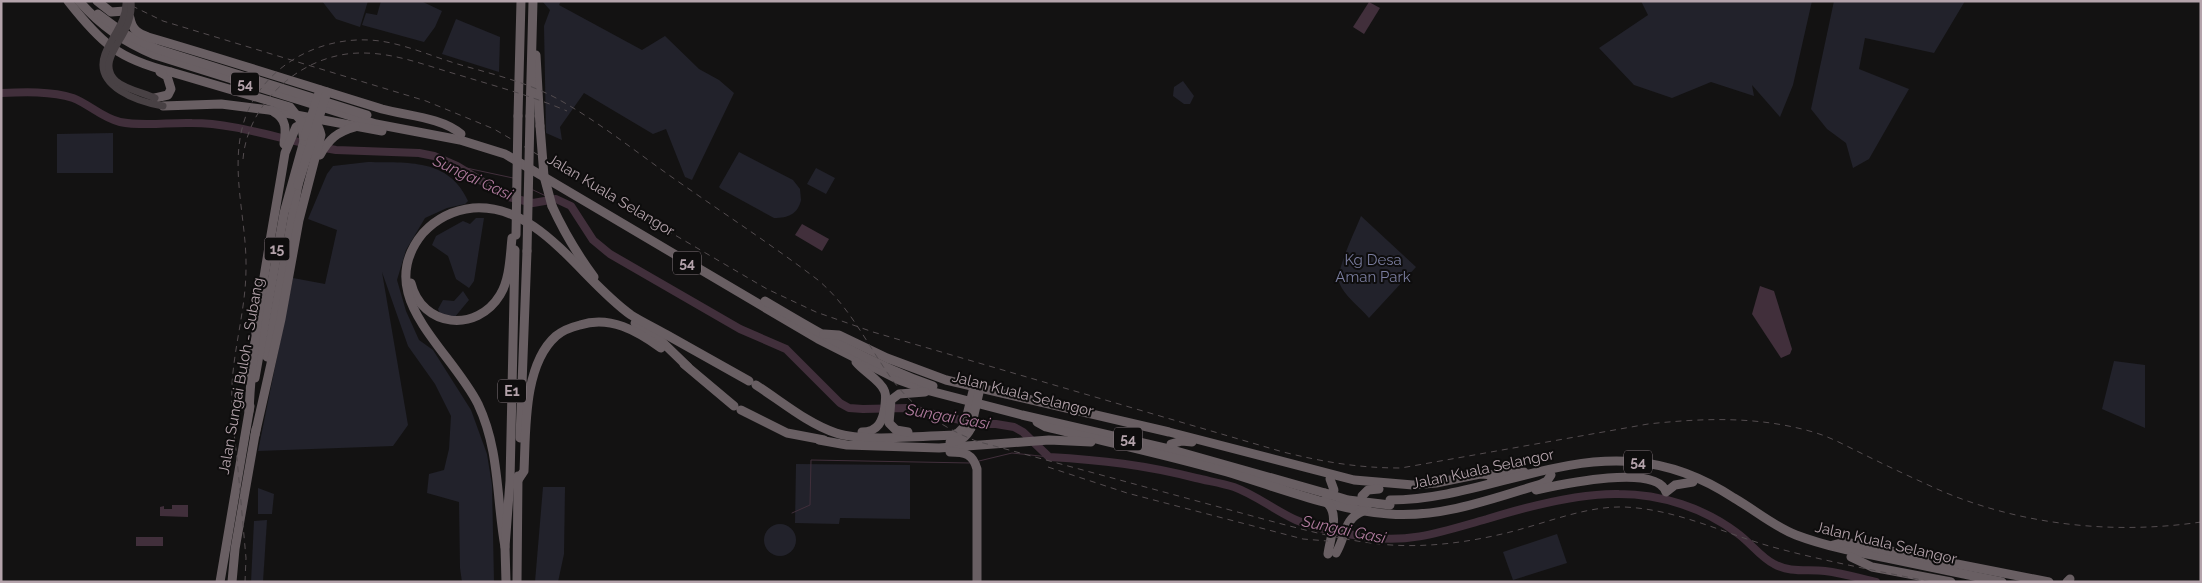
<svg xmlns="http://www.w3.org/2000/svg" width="2202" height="583" viewBox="0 0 2202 583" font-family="Raleway,sans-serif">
  <rect width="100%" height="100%" fill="#131212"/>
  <!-- green -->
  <g fill="#22222b">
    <path d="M322 1H368L360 27 336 19Z"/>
    <path d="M381 1H421L442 11 435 27 424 42 362 25 366 13 377 15Z"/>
    <path d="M542 1H561L559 5 642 50 665 36 699 69 719 80 734 93 692 180 685 177 666 129 653 134 584 93 560 127 562 140 546 133 544 26 550 10Z"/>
    <path d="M1641 1H1812L1793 85 1780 117 1752 85 1754 96 1711 82 1672 98 1634 85 1599 48 1648 15Z"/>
    <path d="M1834 1H1965L1934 53 1865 38 1859 69 1909 89 1869 159 1853 168 1846 143 1827 129 1811 109Z"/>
    <path d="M456 19 500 37 499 72 442 54Z"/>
    <path d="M1183 81 1194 96 1190 104H1184L1173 96 1174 87Z"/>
    <path d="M113 133V173H57V134Z"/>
    <path d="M739 152 793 180 800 189 801 200C798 214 788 218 774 218L721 189 719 187Z"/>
    <path d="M368 162C407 163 449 158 468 201L465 204 447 208 425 218 406 250 397 280 406 311 419 340 433 350 471 410 487 454 492 485 494 582H462L460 568 459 502 427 493 429 474 444 470 449 449 451 416 435 384 408 346 382 272 408 425 393 446 258 451 293 278 325 284 337 230 308 219 327 174 333 166Z"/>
    <path d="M816 168 835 178 826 194 807 184Z"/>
    <path d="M1361 216 1416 267 1369 318C1360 307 1343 295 1339 282 1336 270 1356 229 1361 216Z"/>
    <path d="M476 218H484L474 281 469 288 456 279 448 256 432 245 436 236 463 221 470 224Z"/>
    <path d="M463 291 469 300 454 318 440 314 438 309 443 300 454 301Z"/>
    <path d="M2114 361 2145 365V428L2102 409Z"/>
    <path d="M796 464 910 465V519L840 518 839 524 795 523Z"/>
    <path d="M543 487H565L564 554 558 582H535Z"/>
    <path d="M258 488 274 494 272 514H258Z"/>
    <path d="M267 520 263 582H251L254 521Z"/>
    <circle cx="780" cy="540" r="16"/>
    <path d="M1557 534 1567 563 1513 580 1503 552Z"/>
  </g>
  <!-- water -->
  <g fill="#412f3b">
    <path d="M1369 2 1380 8 1364 34 1353 27Z"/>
    <path d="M802 224 829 239 822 251 795 235Z"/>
    <path d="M1760 286 1774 291 1792 349 1790 354 1781 358 1752 314Z"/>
    <path d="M172 505H188V517L160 516V507L164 506V509H172Z"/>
    <rect x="136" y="537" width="27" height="9"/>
  </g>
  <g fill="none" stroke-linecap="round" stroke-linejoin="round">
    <!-- stream -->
    <g stroke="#412f3b" stroke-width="1">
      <path d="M457 166 513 178"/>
      <path d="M531 189 546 196"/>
      <path d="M979 461 1012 453 1049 457"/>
      <path d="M792 513 810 505 811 460 970 463"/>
    </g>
    <!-- river -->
    <g stroke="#412f3b" stroke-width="8">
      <path d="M1 93C24 92 51 91 73 98 89 104 102 118 120 122 144 127 169 122 192 123 231 123 270 136 308 144"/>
      <path d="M319 147 336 150 419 153 434 156 457 166 508 197 533 203 556 199 571 206 593 240 610 254 740 329 786 349 840 403 849 408 863 409 907 408 978 424H996L1014 427 1023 432 1049 457C1102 460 1145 465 1196 478 1208 481 1222 483 1234 487 1256 495 1274 510 1296 520 1317 529 1345 534 1368 537 1410 544 1447 530 1487 519 1526 507 1578 493 1619 494 1661 494 1704 508 1737 533 1750 542 1760 557 1774 564 1790 573 1808 569 1825 571 1842 573 1859 578 1876 582"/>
    </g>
    <!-- highway -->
    <g stroke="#695f63" stroke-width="9">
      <path d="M68 1C101 43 118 59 171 72"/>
      <path d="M79 1C101 26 124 42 155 55L376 124 460 140 505 154 818 339 899 380 930 391 1022 415 1169 449 1325 493"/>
      <path d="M97 1 111 12 125 11"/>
      <path d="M98 14 125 34 157 49 367 115"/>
      <path d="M130 18C132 30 138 33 148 37 227 60 304 85 382 109 407 116 441 117 461 134"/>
      <path d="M536 55 540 126"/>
      <path d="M155 98 168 95 171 89 167 76 160 72"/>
      <path d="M163 106 221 104 269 110 382 131"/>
      <path d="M274 112C287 119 286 130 284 144"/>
      <path d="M518 116 521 1"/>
      <path d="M530 116 533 1"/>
      <path d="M320 155C329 139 337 132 355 127"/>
      <path d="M552 206C564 232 577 254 594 277"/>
      <path d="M411 283C422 328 477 333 500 295 510 279 510 256 512 238"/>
      <path d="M765 301C819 333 873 365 933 386"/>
      <path d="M635 323 656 336 688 367"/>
      <path d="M824 334 839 335 887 358 946 380 1169 432 1354 480 1413 485 1436 483 1480 474 1495 475"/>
      <path d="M267 357 298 185"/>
      <path d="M856 362C863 371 880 380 884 390 887 395 885 401 885 406 883 421 878 432 862 432"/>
      <path d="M684 364 734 406"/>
      <path d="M255 378 284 213 304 141"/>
      <path d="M756 385C781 401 808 424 836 433 863 442 922 436 953 435L958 433 964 427"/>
      <path d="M741 410 787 433 824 440"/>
      <path d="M249 411C253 324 271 239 285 153L296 127 308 121C317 123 319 126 321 135L299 220 281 319 255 435"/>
      <path d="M1037 422 1046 427C1107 442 1168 455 1227 472 1276 487 1339 511 1389 514 1441 518 1492 499 1541 484L1547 481 1551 475"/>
      <path d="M908 432 896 430 889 423 891 400 899 394 925 392"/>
      <path d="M520 438 527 251"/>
      <path d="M819 440 847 445 939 448 1049 440 1091 442"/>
      <path d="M950 442C960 441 966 438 971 428"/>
      <path d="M1171 444 1182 441 1192 442"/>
      <path d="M950 452C965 452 973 454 977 469V582"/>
      <path d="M1490 476 1516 472H1524"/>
      <path d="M518 480 524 471C526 431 523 365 556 336 562 331 572 327 580 325 610 315 637 331 661 348"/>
      <path d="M1536 490C1559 485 1656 463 1666 492L1675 485 1693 482"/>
      <path d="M1326 499 1334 490 1330 479"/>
      <path d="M1390 500C1474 500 1552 454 1636 462 1671 465 1705 479 1734 498 1755 510 1773 526 1796 535 1825 546 1856 552 1887 558 1926 566 1964 574 2002 582"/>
      <path d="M1325 501C1341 512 1330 538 1328 554"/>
      <path d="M1367 508 1363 503 1362 496 1368 490 1379 489"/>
      <path d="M1833 545 1845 542 2049 582"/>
      <path d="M505 547C496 497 500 451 478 404 460 368 417 329 408 293 402 270 409 250 423 233 436 219 454 210 473 208 540 203 581 280 631 315 642 322 655 328 667 335 694 350 722 366 749 381"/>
      <path d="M1336 553C1346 537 1343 519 1363 511"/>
      <path d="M1851 557 1872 567 1951 582"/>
      <path d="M220 582 250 406"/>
      <path d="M232 582 235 549 256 429"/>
      <path d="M506 582 505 547 510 481 515 250"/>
      <path d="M517 582 518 476"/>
      <path d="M2067 582 2070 579"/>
    </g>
    <!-- rail -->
    <g stroke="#534c4f" stroke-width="1" stroke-dasharray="6 5" stroke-linecap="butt">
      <path d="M122 1 163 21 426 101 494 129 767 289 816 312 873 332 1283 452C1324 462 1358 468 1401 468L1648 424C1704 418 1758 416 1813 432 1831 437 1848 447 1865 455 1889 467 1913 478 1937 489 2019 525 2113 535 2201 522"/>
      <path d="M243 159C248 100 305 52 363 53 396 53 427 66 459 75 495 86 532 96 567 111"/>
      <path d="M1048 467 1127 493 1303 539 1328 541"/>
      <path d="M245 582 246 558C243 525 240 491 237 458 234 434 231 409 232 385 234 346 246 308 246 268 247 217 227 163 247 113 270 58 334 30 391 43 414 48 437 58 461 65 492 74 526 82 556 98 598 121 636 152 676 180 723 213 772 245 818 280 850 307 867 344 891 378 912 407 943 428 976 441L1278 523C1309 531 1339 539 1371 543 1414 549 1460 544 1502 534 1542 525 1583 506 1624 507 1675 509 1721 532 1769 546 1823 561 1878 571 1932 582"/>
    </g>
    <!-- secondary-bridge -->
    <g stroke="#484144" stroke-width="7">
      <path d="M126 1C127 22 112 36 105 54 93 87 139 102 163 106"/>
      <path d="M131 1C132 11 130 19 126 28 119 44 98 65 116 81 125 89 144 93 155 98"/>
    </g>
    <!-- highway-bridge -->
    <g stroke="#695f63" stroke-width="9">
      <path d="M171 72 290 107 301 121 304 141"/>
      <path d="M540 126 544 176 552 206"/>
      <path d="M305 136 320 90"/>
      <path d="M298 185 327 92"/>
      <path d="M516 235 518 116"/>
      <path d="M527 251 530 116"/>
      <path d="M964 427 974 387"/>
      <path d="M971 428 980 388"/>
      <path d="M1325 493 1348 500 1390 505"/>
    </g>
  </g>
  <g text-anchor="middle" stroke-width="4" stroke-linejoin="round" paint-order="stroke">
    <!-- shield labels -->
    <g fill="#0e0d0d" stroke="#82767c" stroke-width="1">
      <rect x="231" y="72.5" width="28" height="23" rx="4"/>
      <rect x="264.5" y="237.5" width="25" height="23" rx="4"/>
      <rect x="673" y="251.5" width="28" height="23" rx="4"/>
      <rect x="498" y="379.5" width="28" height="23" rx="4"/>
      <rect x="1114" y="427.5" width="28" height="23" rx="4"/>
      <rect x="1624" y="450.5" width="28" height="23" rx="4"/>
    </g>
    <g font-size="14" font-weight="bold" fill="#b4a3ab">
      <text x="245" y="89">54</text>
      <text x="277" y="254">15</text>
      <text x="687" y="268">54</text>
      <text x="512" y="396">E1</text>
      <text x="1128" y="444">54</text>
      <text x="1638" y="467">54</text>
    </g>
    <!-- street labels -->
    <g font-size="15" fill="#b4a3ab" stroke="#0e0d0d">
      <text transform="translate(611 195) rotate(31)" y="5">Jalan Kuala Selangor</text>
      <text transform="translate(241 376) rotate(-80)" y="5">Jalan Sungai Buloh - Subang</text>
      <text transform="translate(1023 394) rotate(14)" y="5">Jalan Kuala Selangor</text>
      <text transform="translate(1483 469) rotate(-12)" y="5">Jalan Kuala Selangor</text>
      <text transform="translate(1886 543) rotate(13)" y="5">Jalan Kuala Selangor</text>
    </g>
    <!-- park labels -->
    <g font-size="15" fill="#7a7d9f" stroke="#0e0d0d">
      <text x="1373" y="265">Kg Desa<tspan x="1373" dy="17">Aman Park</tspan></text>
    </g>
    <!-- water labels -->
    <g font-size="16" font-style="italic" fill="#af7a9d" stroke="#0e0d0d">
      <text transform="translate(473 177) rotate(25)" y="6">Sungai Gasi</text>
      <text transform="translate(948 416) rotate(10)" y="6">Sungai Gasi</text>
      <text transform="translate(1344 529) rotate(12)" y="6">Sungai Gasi</text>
    </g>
  </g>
  <!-- border -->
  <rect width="2202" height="583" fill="none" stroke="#b4a3ab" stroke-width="5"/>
</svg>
